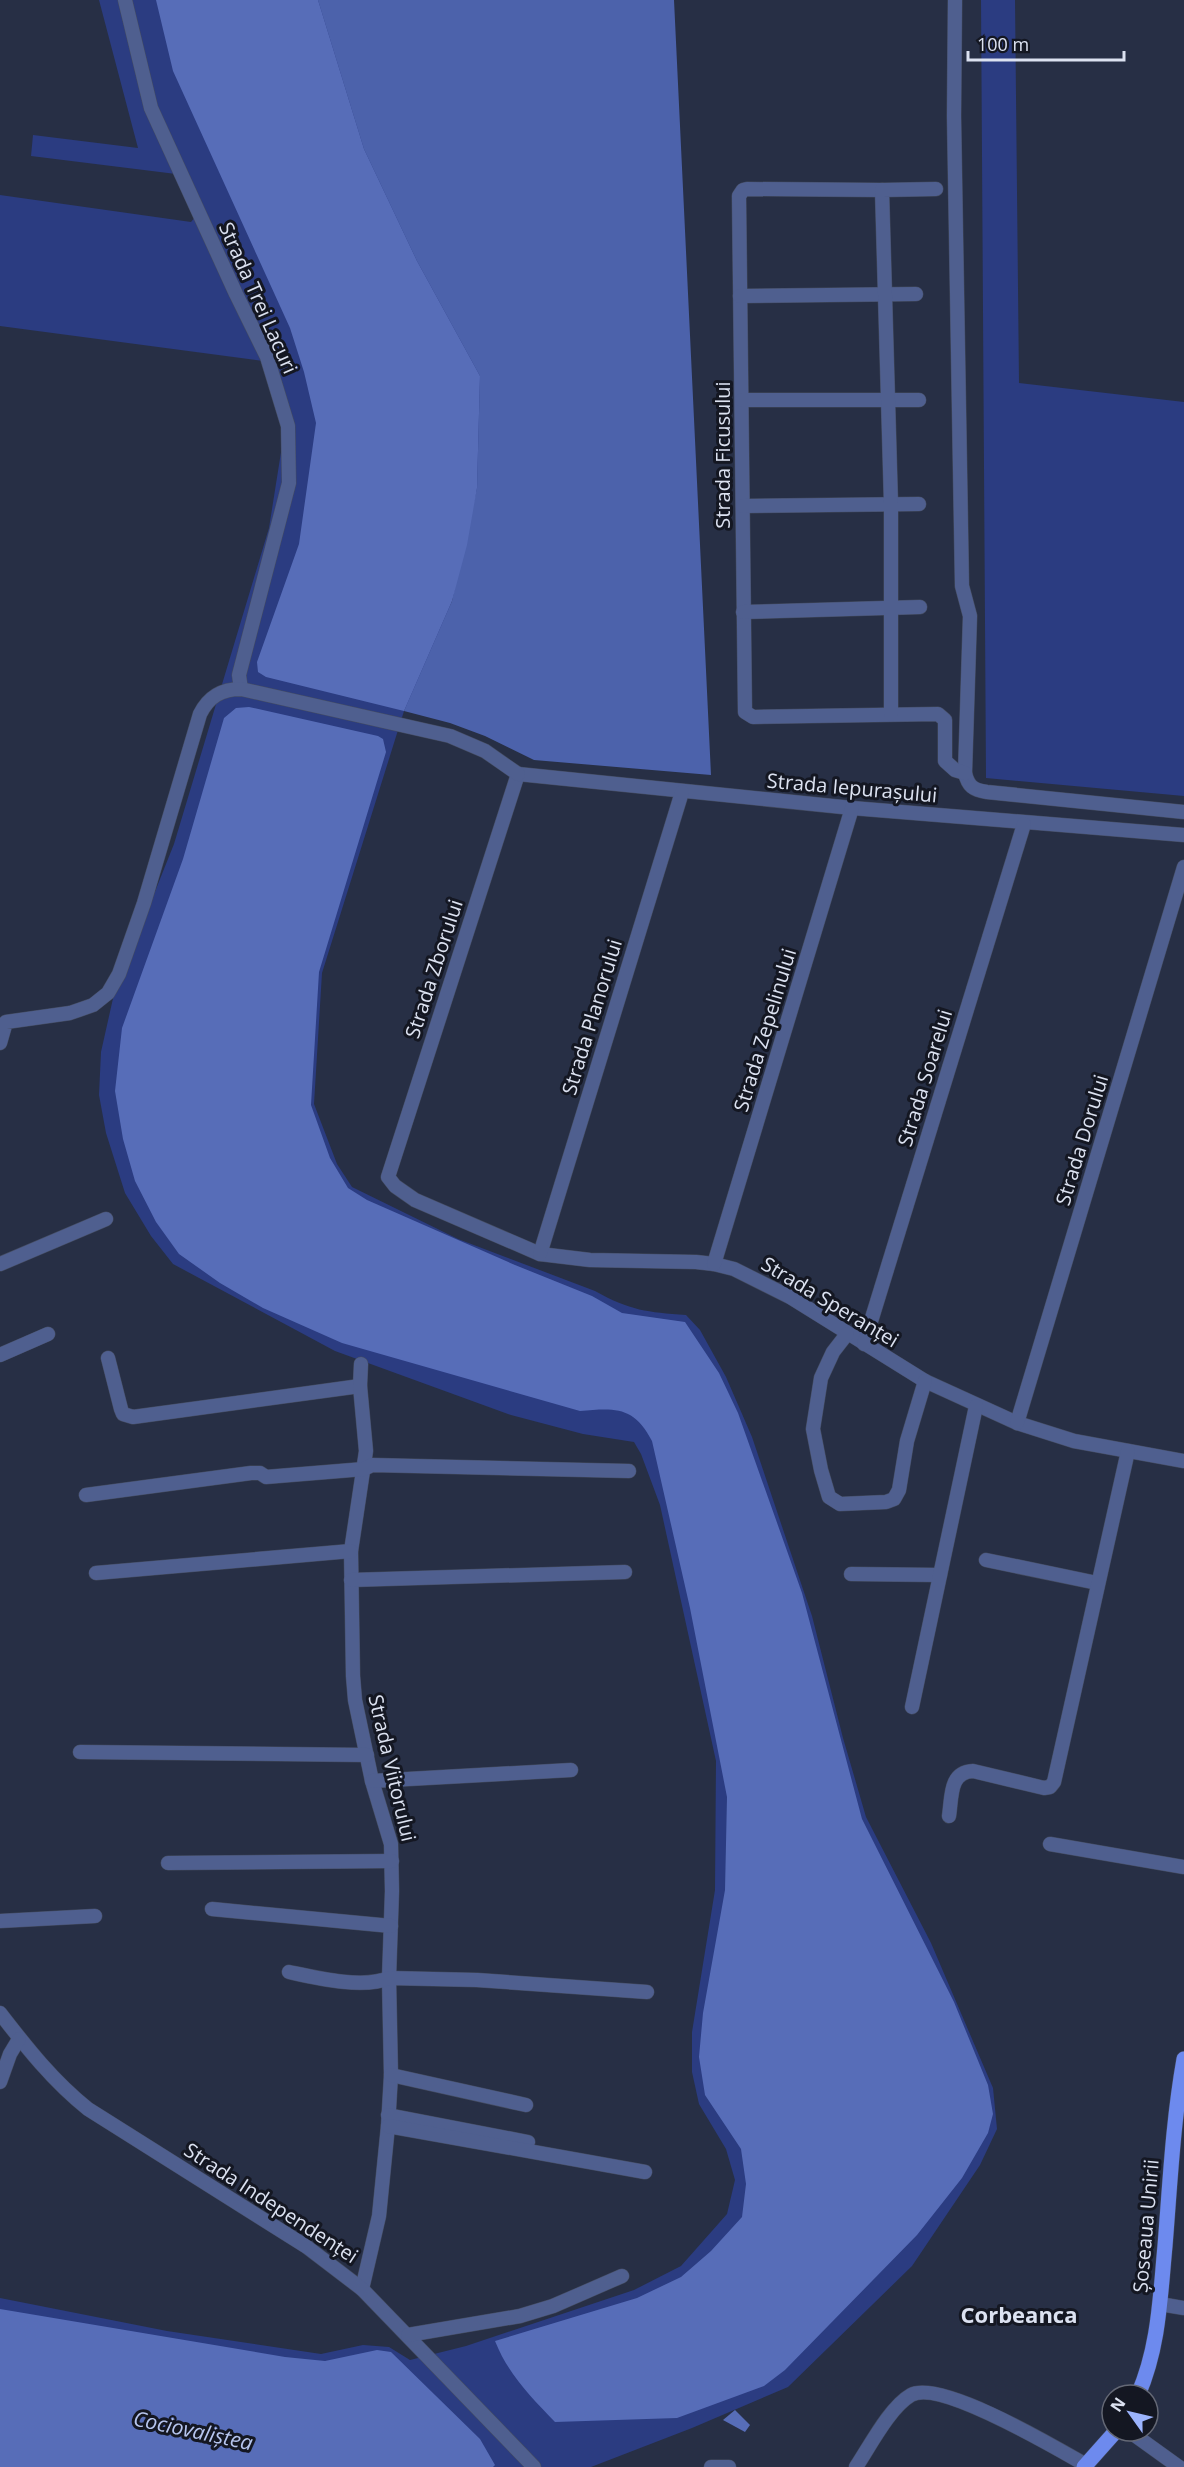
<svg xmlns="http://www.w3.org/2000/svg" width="1184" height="2467" viewBox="0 0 1184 2467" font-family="'Open Sans',sans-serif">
  <rect width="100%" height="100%" fill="#272f45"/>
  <!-- green -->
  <g fill="#2b3c81">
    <path d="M99 0H332L489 376 481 517 430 664 404 711 322 973 314 1104 337 1164 352 1187 458 1239 595 1291C631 1311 647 1312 686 1315L700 1330 726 1377 752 1437 812 1616 843 1738 866 1817 931 1943 993 2088 997 2129 980 2165 912 2266 788 2387 692 2428 591 2467H0V2298L167 2331 321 2354 363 2345 389 2347 410 2360 466 2346 634 2290 681 2266 727 2214 735 2180 726 2149 699 2104 692 2072V2032L715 1890 716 1761 660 1505 641 1454 634 1442 583 1434 511 1415 335 1351 173 1264 151 1236 125 1193 106 1133 99 1095 101 1052 114 994 174 844 269 528 285 427 263 361 0 326V195L191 222 197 215 176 174 31 156 33 135 138 148Z"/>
    <path d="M981 0H1015L1019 383 1184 402V796L986 778Z"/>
  </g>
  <!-- forest -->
  <path fill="#4c62ab" d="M318 0H674L711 775 534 760 485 736 450 723 404 711 452 601 477 488 480 376 417 261 364 149Z"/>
  <!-- water -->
  <g fill="#576db8">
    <path d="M156 0H318L364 149 417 261 480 376 477 488 467 545 452 601 404 711 266 677 258 672 257 662 299 544 316 423 304 372 290 328 173 71Z"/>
    <path d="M249 707 378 736 383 739 386 752 319 972 311 1105 330 1158 348 1188 367 1200 515 1265 592 1296 622 1313 685 1322 719 1373 738 1413 802 1593 862 1819 954 2002 988 2085 993 2114 988 2133 962 2178 917 2235 785 2370 764 2386 677 2418 555 2422C531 2397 508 2374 495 2341L637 2298 681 2277 711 2251 742 2217 746 2184 741 2149 705 2095 699 2057 703 2013 725 1890 727 1797 690 1608 652 1441C634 1406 615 1408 580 1411L342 1343 263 1308 220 1283 179 1254 156 1222 135 1181 123 1139 115 1091 122 1028 183 859 224 718 236 708Z"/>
    <path d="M0 2309 285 2357 325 2361 377 2350 391 2352 480 2439 495 2465 493 2467H0Z"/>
    <path d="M735 2410 750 2425 745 2432 723 2420Z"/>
  </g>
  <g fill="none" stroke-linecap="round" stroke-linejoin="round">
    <defs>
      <g id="minor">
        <path d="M125 0 151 108 236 294 267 357 288 426 289 483 239 675 241 689"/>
        <path d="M955 0 954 116 962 586 970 616 965 773C968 786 973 790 987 792L1184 812"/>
        <path d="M882 190 747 189 743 190 739 196 745 712 753 717 938 714 945 720V761L955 770 965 773"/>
        <path d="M740 296 916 294"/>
        <path d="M742 400H919"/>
        <path d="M743 506 919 504"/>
        <path d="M743 612 920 607"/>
        <path d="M891 714V504L882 190 936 189"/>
        <path d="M518 774 388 1177 395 1186 415 1200 540 1254 590 1260 696 1262 714 1264 734 1269 790 1297 925 1381 1017 1423 1074 1441 1184 1461"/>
        <path d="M518 774 852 808 1184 835"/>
        <path d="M0 1043 6 1022 70 1013 93 1005 108 993 119 974 144 903 200 714C209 696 222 689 241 689L450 736 485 751 518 774"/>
        <path d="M540 1254 682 792"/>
        <path d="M0 1264 106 1219"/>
        <path d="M714 1264 852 808"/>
        <path d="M847 1334 833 1352 821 1378 813 1429 821 1470 829 1497 840 1504 886 1502 894 1499 899 1490 907 1441 925 1381"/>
        <path d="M864 1344 1024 824"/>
        <path d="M0 1355 48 1334"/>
        <path d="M108 1358 121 1409 123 1414 133 1417 360 1386"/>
        <path d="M361 1364 360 1386 366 1451 351 1551 353 1676 355 1700 372 1781 391 1844 392 1891 389 1978 391 2075 388 2126 379 2216 362 2289"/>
        <path d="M1017 1423 1184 867"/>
        <path d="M86 1495 251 1473H260L266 1477 364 1469 372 1465 629 1471"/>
        <path d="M986 1560 1097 1583"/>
        <path d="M96 1573 351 1551"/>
        <path d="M851 1574 940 1575"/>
        <path d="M351 1580 625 1572"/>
        <path d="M912 1707 976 1406"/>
        <path d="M80 1752 367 1755"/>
        <path d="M372 1781 571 1770"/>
        <path d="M949 1816C952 1797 949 1772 973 1771L1044 1788 1050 1787 1054 1782 1128 1451"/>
        <path d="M1050 1844 1184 1867"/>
        <path d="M168 1863 392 1861"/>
        <path d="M212 1909 391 1926"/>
        <path d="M0 1921 95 1916"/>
        <path d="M289 1972C317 1978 363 1989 389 1978L477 1980 647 1992"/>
        <path d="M0 2013C27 2048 53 2081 88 2109L307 2247 362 2289 534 2467"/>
        <path d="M391 2075 526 2105"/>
        <path d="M0 2082 10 2054 19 2039"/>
        <path d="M388 2115 528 2142"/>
        <path d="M388 2126 645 2172"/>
        <path d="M1160 2304 1184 2308"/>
        <path d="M408 2335 520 2316 553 2306 622 2276"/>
        <path d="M1129 2431 1179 2467"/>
        <path d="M711 2467H729"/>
        <path d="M856 2467C870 2446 890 2407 911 2395 940 2379 1056 2448 1086 2465"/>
      </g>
      <g id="major">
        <path d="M1138 2395C1159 2347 1160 2298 1165 2246 1170 2184 1173 2121 1184 2059"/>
        <path d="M1084 2467 1116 2431"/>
      </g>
    </defs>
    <!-- minor casing -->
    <use href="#minor" stroke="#444c61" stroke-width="15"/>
    <!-- major casing -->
    <use href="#major" stroke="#444c61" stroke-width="16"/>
    <!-- minor -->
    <use href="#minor" stroke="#4f5f8f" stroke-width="14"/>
    <!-- major -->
    <use href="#major" stroke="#6d8aee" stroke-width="15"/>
  </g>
  <g text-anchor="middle" stroke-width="6" stroke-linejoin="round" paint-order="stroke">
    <!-- street labels -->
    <g font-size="20" fill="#dce2f1" stroke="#141722">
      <text transform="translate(258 298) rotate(66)" y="7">Strada Trei Lacuri</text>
      <text transform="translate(723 455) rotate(-90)" y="7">Strada Ficusului</text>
      <text transform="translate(852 788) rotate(5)" y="7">Strada Iepurașului</text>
      <text transform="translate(434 969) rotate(-72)" y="7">Strada Zborului</text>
      <text transform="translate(592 1017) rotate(-73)" y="7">Strada Planorului</text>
      <text transform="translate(765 1030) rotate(-73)" y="7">Strada Zepelinului</text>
      <text transform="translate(925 1078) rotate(-73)" y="7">Strada Soarelui</text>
      <text transform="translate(1082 1140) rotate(-73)" y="7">Strada Dorului</text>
      <text transform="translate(830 1302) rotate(31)" y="7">Strada Speranței</text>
      <text transform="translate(392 1768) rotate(77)" y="7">Strada Viitorului</text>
      <text transform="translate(271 2203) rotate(33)" y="7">Strada Independenței</text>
      <text transform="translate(1146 2226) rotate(-85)" y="7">Șoseaua Unirii</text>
    </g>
    <!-- water labels -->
    <g font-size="21" font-style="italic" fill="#b7c6ef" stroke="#141722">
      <text transform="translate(193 2431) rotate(12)" y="7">Cociovaliștea</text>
    </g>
    <!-- quarter labels -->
    <g font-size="22" font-weight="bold" fill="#dce2f1" stroke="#141722">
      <text x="1019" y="2323">Corbeanca</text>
    </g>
  </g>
  <!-- north arrow -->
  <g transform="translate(1130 2413) rotate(304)"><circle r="28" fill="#141722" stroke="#646875" stroke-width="1.5"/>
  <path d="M0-4.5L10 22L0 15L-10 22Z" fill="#9cb4fd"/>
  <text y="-9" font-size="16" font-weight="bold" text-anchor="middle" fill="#dce2f1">N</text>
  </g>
  <!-- scale -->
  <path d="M968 51v9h156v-9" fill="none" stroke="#dce2f1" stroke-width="3"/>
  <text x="977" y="51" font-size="18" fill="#dce2f1" stroke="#141722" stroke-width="4.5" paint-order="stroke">100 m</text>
</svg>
